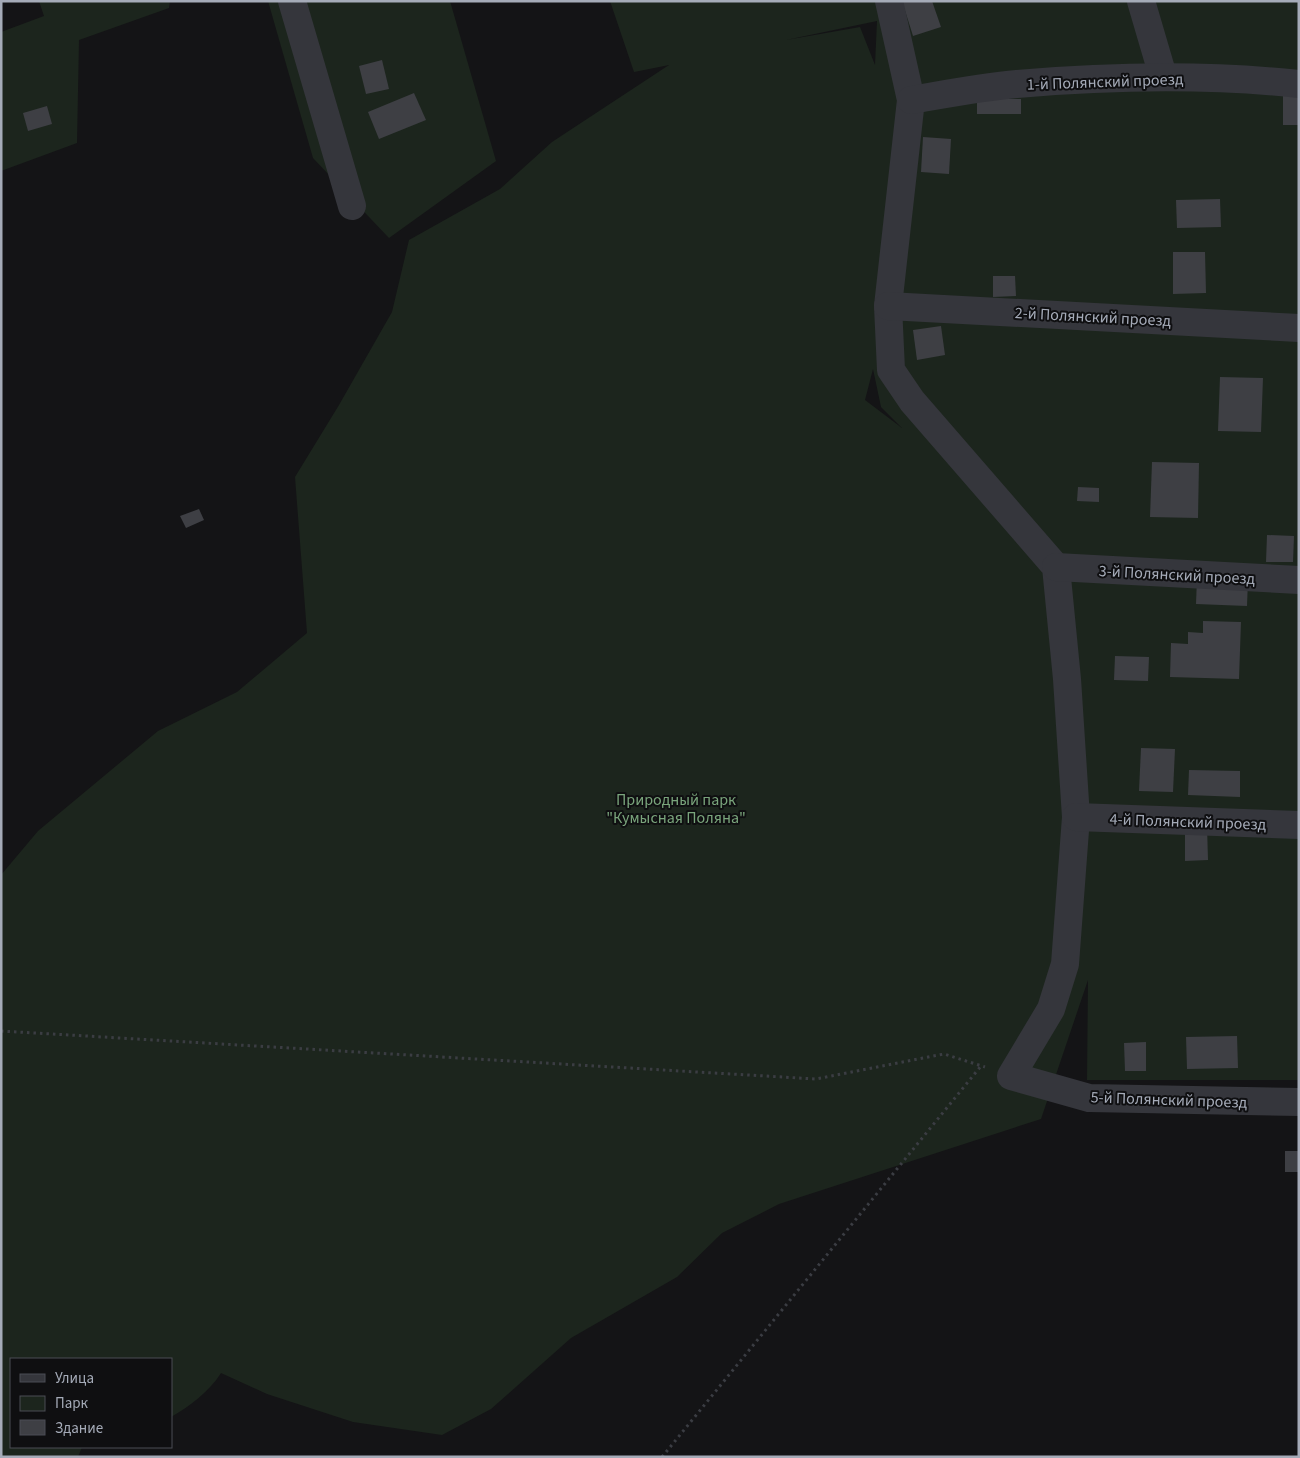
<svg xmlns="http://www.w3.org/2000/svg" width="1300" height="1458" viewBox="0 0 1300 1458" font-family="'Source Sans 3',sans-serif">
  <rect width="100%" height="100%" fill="#141416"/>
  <!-- green -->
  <g fill="#1c251d" fill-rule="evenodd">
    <path d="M39 1H170L169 8 79 40 77 143 1 171V32L44 16Z"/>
    <path d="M268 1H450L496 161 389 238 313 158Z"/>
    <path d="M610 1H1299V1080H1087L1088 980 1041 1119 779 1204 722 1233 677 1277 571 1338 491 1409 442 1435 353 1422 267 1394 221 1373C209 1392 190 1406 171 1417V1359H11V1447H82L78 1457H1V875L38 831 158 731 237 692 307 633 295 477 339 405 392 312 409 240 500 189 552 142 669 65 634 72ZM877 21 875 65 860 27 786 40ZM873 369 881 407 902 428 865 400Z"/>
  </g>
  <!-- building -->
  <g fill="#3e3f44">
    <path d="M902 1H932L941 27 913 36Z"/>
    <path d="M382 60 389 89 366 94 359 66Z"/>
    <path d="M414 93 426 120 379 139 368 112Z"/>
    <path d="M1299 95V125H1283V96Z"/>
    <rect x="977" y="99" width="44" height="15"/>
    <path d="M47 106 52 124 28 131 23 113Z"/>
    <path d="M923 137 951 139 949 174 921 172Z"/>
    <path d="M1220 199 1221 227 1177 228 1176 200Z"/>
    <path d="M1173 252H1205L1206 293 1173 294Z"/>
    <path d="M993 276H1015L1016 296 993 297Z"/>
    <path d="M941 326 945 355 917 360 913 330Z"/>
    <path d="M1220 377 1263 378 1261 432 1218 431Z"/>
    <path d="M1152 462 1199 463 1198 518 1150 517Z"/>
    <path d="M1078 487 1099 488V502L1077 501Z"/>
    <path d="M199 509 204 520 186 528 180 516Z"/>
    <path d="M1267 535 1294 536 1293 562H1266Z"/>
    <path d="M1197 578 1248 580 1247 606 1196 604Z"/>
    <path d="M1203 621 1241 622 1239 679 1170 677 1171 643 1188 644V632L1203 633Z"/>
    <path d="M1115 656 1149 657 1148 681 1114 680Z"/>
    <path d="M1141 748 1175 749 1173 792 1139 791Z"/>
    <path d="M1189 770 1240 771V797L1188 795Z"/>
    <path d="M1185 826H1207L1208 860 1185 861Z"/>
    <path d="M1237 1036 1238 1068 1187 1069 1186 1037Z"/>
    <path d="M1146 1042V1071H1125L1124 1043Z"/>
    <rect x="1285" y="1151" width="14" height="21"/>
  </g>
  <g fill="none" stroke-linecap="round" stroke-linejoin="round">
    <!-- path -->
    <g stroke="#3b3d43" stroke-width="3" stroke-dasharray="2.5 4" stroke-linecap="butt">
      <path d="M1 1031 816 1079 944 1054 985 1067"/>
      <path d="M662 1457 981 1066"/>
    </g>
    <!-- minor -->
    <g stroke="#35363c" stroke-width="28">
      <path d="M292 1 352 206"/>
      <path d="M889 1 911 100 888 306 891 370 912 401 1056 567 1067 679 1076 817 1065 964 1051 1009 1011 1076 1089 1098 1299 1102"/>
      <path d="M1141 1 1163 76"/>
      <path d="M911 100C946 94 982 87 1017 84 1111 76 1205 74 1299 84"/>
      <path d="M888 306 1299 328"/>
      <path d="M1056 567 1299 580"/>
      <path d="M1076 817 1299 825"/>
    </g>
  </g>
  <g text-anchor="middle" stroke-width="4" stroke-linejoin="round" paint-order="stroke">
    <!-- street labels -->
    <g font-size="16" fill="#a5abb8" stroke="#0f0f11">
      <text transform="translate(1105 81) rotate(-2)" y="6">1-й Полянский проезд</text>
      <text transform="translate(1093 316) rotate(3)" y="6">2-й Полянский проезд</text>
      <text transform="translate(1177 574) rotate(3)" y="6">3-й Полянский проезд</text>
      <text transform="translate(1188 821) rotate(2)" y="6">4-й Полянский проезд</text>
      <text transform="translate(1169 1099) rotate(2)" y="6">5-й Полянский проезд</text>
    </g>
    <!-- park labels -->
    <g font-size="16" fill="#7aa57c" stroke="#0f0f11">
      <text x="676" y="805">Природный парк<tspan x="676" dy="18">"Кумысная Поляна"</tspan></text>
    </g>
  </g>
  <!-- border -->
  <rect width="1300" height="1458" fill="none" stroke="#a5abb8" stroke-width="5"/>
  <!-- legend -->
  <rect x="10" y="1358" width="162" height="90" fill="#0f0f11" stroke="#4b4d54"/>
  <rect x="20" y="1374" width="25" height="8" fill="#35363c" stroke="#4b4d54"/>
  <text x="55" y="1383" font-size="15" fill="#a5abb8">Улица</text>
  <rect x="20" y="1396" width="25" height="15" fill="#1c251d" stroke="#4b4d54"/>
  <text x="55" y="1408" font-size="15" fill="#a5abb8">Парк</text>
  <rect x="20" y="1420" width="25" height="15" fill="#3e3f44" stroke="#4b4d54"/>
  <text x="55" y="1433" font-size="15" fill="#a5abb8">Здание</text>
</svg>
